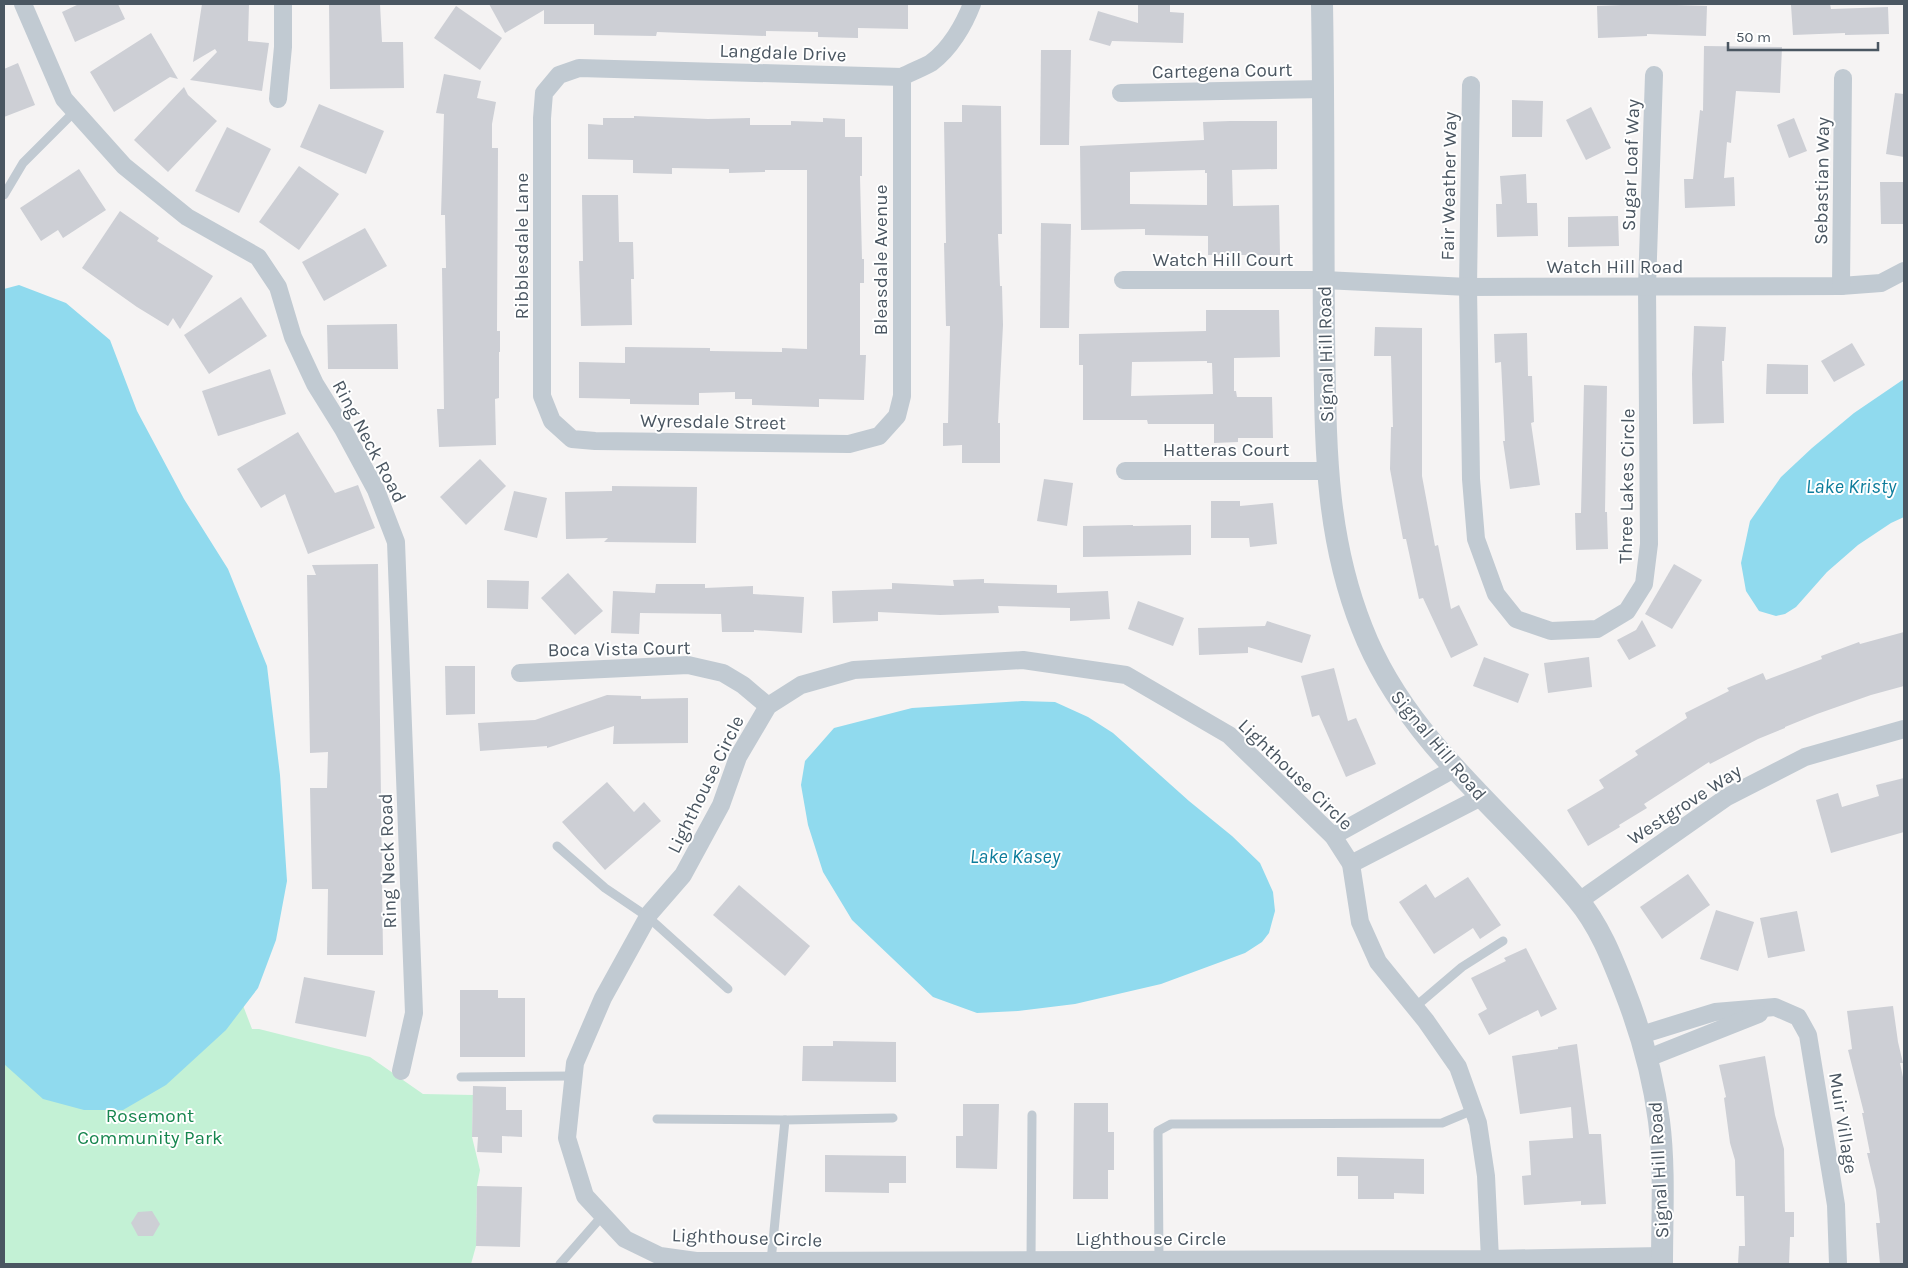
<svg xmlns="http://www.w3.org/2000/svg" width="1908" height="1268" viewBox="0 0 1908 1268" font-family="Karla,sans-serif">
  <rect width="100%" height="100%" fill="#f5f3f3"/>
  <!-- green -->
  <path fill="#c3f1d5" d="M236 987 252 1029H259L370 1057 423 1094 473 1095 472 1137 480 1170 477 1186 476 1246 471 1264H4V988Z"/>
  <!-- water -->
  <g fill="#90daee">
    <path d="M19 285 66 303 110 340 137 411 184 499 228 569 267 666 280 775 287 881 276 940 258 988 226 1030 166 1085 123 1110H84L43 1099 4 1064V289Z"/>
    <path d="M1904 379V517L1891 523 1858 545 1827 572 1796 607 1785 614 1776 616 1759 611 1746 591 1741 563 1750 521 1781 477 1812 448 1854 413Z"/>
    <path d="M1022 701 1055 702 1088 717 1113 733 1189 801 1232 836 1260 863 1273 892 1275 911 1269 933 1262 942 1245 953 1161 984 1075 1004 1018 1011 977 1013 933 997 852 920 823 872 808 825 801 785 805 761 834 728 912 708Z"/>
  </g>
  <!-- building -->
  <g fill="#cdcfd5" fill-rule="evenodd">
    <path d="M79 4H118L125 19 75 42 62 12Z"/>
    <path d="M202 4H249L248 41 269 43 262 91 190 80 217 52 215 49 193 62Z"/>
    <path d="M329 4H380L382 42H403L404 88 330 89Z"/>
    <path d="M489 4H908V29L858 28V38L818 37V32L766 31V36L657 32 656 36 594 35V24H544V10L505 33Z"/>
    <path d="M1138 4H1170V12L1184 13 1183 43 1112 41 1110 46 1089 40 1098 11 1138 23Z"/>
    <path d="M1646 4 1707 6 1706 36 1647 34V36L1598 38 1597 6Z"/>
    <path d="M1830 4 1831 9 1888 7 1889 34 1845 35V33L1793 35 1791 5Z"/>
    <path d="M456 6 502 38 480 70 434 38Z"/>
    <path d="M151 33 178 79 170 77 114 112 90 72Z"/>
    <path d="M1704 46 1782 47 1780 93 1736 91 1731 143 1727 142 1724 178 1734 177 1735 206 1685 208 1684 179H1693L1700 110 1703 111Z"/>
    <path d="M1041 50H1071L1069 145H1040Z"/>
    <path d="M18 63 35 105 4 117V69Z"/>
    <path d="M444 74 481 81 477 98 496 102 492 124V148H498L497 331H500V352H499V398L495 399 496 445 439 447 437 409H444L442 268H446L445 215H441L444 114 436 113Z"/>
    <path d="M184 87 188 95 217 121 168 172 134 140Z"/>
    <path d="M1895 93 1904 94V157L1886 154Z"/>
    <path d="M1512 100 1543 101 1542 137H1512Z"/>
    <path d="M319 104 384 131 366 174 300 147Z"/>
    <path d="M962 105 1001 106 1002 234H998L1000 286H1002L1003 325 998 423H1000V463H962V445L943 446V423H948L950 326H946L944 243H946L944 122H962Z"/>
    <path d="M1591 107 1611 148 1586 160 1566 120Z"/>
    <path d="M634 116 708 119 750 118V125H791V121L823 122V118L845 119V137H862V176H860L862 259H864V283H860V355H866L864 400 819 399V407L752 405V399H735V392L699 393V405L630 404V399L579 398V362L625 363V347L710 348V351L782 352V348L807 349V170H765V172L729 173V169L672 168V174L633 173V160L588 159V124L603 125V118H634Z"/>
    <path d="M1794 118 1807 151 1789 158 1777 125Z"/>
    <path d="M1230 121H1277V169L1232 170 1233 206 1279 205 1280 255H1208V236L1145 235V229L1081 230 1080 146 1204 140 1203 122ZM1205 170V173H1207V205L1130 204V172Z"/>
    <path d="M227 127 271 149 239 213 195 191Z"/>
    <path d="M299 166 339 194 299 250 259 222Z"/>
    <path d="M79 169 106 210 63 238 58 230 41 241 20 208Z"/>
    <path d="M1526 174 1527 203H1537L1538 236 1497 237 1496 204H1502L1500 176Z"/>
    <path d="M1880 182H1904V224H1881Z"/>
    <path d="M582 195H618L619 242H633L634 279H631L632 325 581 326 579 261H583Z"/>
    <path d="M120 211 159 238 157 241 213 276 180 329 173 318 168 326 137 307 82 268Z"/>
    <path d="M1618 216 1619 246 1568 247V217Z"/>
    <path d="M1041 223 1071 224 1069 328H1040Z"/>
    <path d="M365 228 387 266 324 301 302 262Z"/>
    <path d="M241 297 267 336 209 374 184 335Z"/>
    <path d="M1206 310H1279L1280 357 1234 358V391H1236L1237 397H1272L1273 438H1238V442L1214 443V424H1148L1147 420H1083V365H1079V334L1206 331ZM1207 361V363H1212L1213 394 1131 396 1132 362Z"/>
    <path d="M397 324 398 369H328L327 325Z"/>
    <path d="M1694 326 1726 327 1724 361H1722L1724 423 1693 424 1692 374Z"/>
    <path d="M1375 327 1422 328V476L1435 546 1438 545 1451 609 1459 605 1478 645 1451 658 1423 598 1419 599 1406 539H1403L1390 469 1391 427H1393L1391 356H1374Z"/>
    <path d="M1527 333 1528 376H1532L1534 422 1531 423 1540 485 1510 489 1503 441H1505L1501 362 1495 363 1494 334Z"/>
    <path d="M1852 343 1865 365 1834 382 1821 361Z"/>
    <path d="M1767 364 1808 365V394H1766Z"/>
    <path d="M270 369 286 414 218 436 202 391Z"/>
    <path d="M1584 385 1607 386 1605 512H1607L1608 549 1576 550 1575 513H1581Z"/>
    <path d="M298 432 335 493 358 485 375 528 308 554 285 494 261 508 237 469Z"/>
    <path d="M480 459 506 486 466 525 440 497Z"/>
    <path d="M1044 479 1073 483 1067 526 1037 521Z"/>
    <path d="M612 486 697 487 696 543 604 542 608 538 566 539 565 492 612 491Z"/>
    <path d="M514 491 547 498 537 538 504 530Z"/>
    <path d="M1211 501H1240V506L1273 503 1277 544 1250 547 1249 538H1211Z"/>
    <path d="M1133 525V526L1191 525V555L1083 557V526Z"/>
    <path d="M378 564 383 955H327L328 889H312L310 788H327L328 752 310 753 307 575H316L312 565Z"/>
    <path d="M1674 564 1702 580 1672 629 1645 614Z"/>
    <path d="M568 573 603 611 575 635 541 598Z"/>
    <path d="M984 579V583L1057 585V593L1108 591 1110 619 1070 621V608L998 606 999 613 940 615 878 612V621L833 623 832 591 892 589V583L954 586 953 580Z"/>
    <path d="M487 580 529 581 528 609 487 608Z"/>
    <path d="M656 584H705V588L753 586V594L804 597 802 633 754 630V632H722L721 614 640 613 639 634 611 633 613 591 655 593Z"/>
    <path d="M1138 601 1184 618 1173 646 1128 629Z"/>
    <path d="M1642 620 1656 646 1629 660 1617 640 1636 630Z"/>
    <path d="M1267 621 1311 635 1302 663 1248 647V653L1199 655 1198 628 1265 626Z"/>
    <path d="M1904 632V686L1871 695 1817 714 1785 727V728L1758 739 1710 764 1709 762 1644 804 1647 808 1619 825 1620 827 1588 846 1567 810 1604 788 1599 780 1638 755 1635 751 1687 718 1685 713 1729 691 1727 688 1763 673 1766 680 1822 659 1821 656 1859 642 1860 644Z"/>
    <path d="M1484 657 1529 674 1518 703 1473 686Z"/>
    <path d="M1589 657 1592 687 1548 693 1544 663Z"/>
    <path d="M445 666H475V714L446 715Z"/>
    <path d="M1334 668 1348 721 1356 718 1376 764 1346 777 1319 715 1312 717 1301 676Z"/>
    <path d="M607 695 641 696V699L688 698V743L613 744 614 726 547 748V746L480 751 478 723 535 720Z"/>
    <path d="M1904 778V832L1831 853 1816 800 1838 793 1842 807 1879 796 1876 785Z"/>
    <path d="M607 782 634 812 644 802 661 821 605 870 562 822Z"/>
    <path d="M1688 874 1710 905 1662 939 1640 907Z"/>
    <path d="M1468 877 1501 925 1480 939 1473 928 1434 954 1399 902 1426 884 1435 898Z"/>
    <path d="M739 885 810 946 785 976 713 915Z"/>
    <path d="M1716 910 1754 922 1738 971 1700 959Z"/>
    <path d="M1797 911 1805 951 1768 958 1760 918Z"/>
    <path d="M1526 948 1557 1009 1541 1017 1538 1010 1489 1035 1478 1014 1487 1009 1471 978 1506 961 1504 958Z"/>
    <path d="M304 977 375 991 366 1037 295 1023Z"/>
    <path d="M460 990H498V998H525V1057H460Z"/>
    <path d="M1893 1006 1898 1042 1903 1063H1900L1904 1082V1264H1880L1876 1223H1880L1876 1190 1867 1153H1870L1862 1113H1864L1848 1050 1852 1049 1847 1011Z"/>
    <path d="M833 1041 896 1042V1082L802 1081 803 1046H833Z"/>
    <path d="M1577 1044 1589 1134H1601L1606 1204 1581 1205V1201L1524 1205 1522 1176 1531 1175 1529 1141 1573 1138 1571 1107 1520 1114 1512 1056 1558 1049V1047Z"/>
    <path d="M1765 1056 1775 1115 1784 1149 1785 1212H1794V1237H1790L1789 1264H1738L1739 1246H1745L1744 1196H1736L1735 1160 1730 1143 1724 1098 1726 1097 1719 1065Z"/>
    <path d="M473 1086 506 1087V1110H522V1137L502 1136V1153L477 1152 478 1137H472Z"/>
    <path d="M1074 1103H1108V1132H1114V1170H1108V1199H1073Z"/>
    <path d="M963 1104H999L997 1169 956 1168V1136H963Z"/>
    <path d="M825 1155 906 1156V1183H889V1193L825 1192Z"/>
    <path d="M1337 1157 1424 1159V1194L1394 1193V1199H1358V1176H1337Z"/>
    <path d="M477 1186 522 1187 520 1247 476 1246Z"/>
    <path d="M152 1211 160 1224 153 1236H138L131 1223 138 1212Z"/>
  </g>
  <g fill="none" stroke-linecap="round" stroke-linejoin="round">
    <!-- service -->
    <g stroke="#c1cad2" stroke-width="9">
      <path d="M4 195 23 163 75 111"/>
      <path d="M557 846 605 888 648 917 728 989"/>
      <path d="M1415 1007 1462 967 1503 941"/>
      <path d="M461 1077 573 1076"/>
      <path d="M657 1119 785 1120"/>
      <path d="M1031 1260 1032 1115"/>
      <path d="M1159 1260 1158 1131 1171 1124 1442 1123 1473 1110"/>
      <path d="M771 1261 785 1120 893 1118"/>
      <path d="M560 1264 603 1215"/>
    </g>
    <!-- minor -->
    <g stroke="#c1cad2" stroke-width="18">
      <path d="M23 4 64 99 124 166 187 217 258 257 278 287 293 337 315 384 343 429 376 490 396 542 414 1013 401 1071"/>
      <path d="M902 77V396L897 416 879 436 849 444 595 441 572 439 552 421 542 396V118L544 93 559 75 579 68 902 77C911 72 922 68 931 63 950 49 964 25 972 4"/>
      <path d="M1471 85 1468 287 1471 479 1476 539 1496 594 1516 619 1551 631 1597 629 1627 611 1644 584 1649 544 1647 287 1654 75"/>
      <path d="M1121 93 1324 89"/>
      <path d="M278 99 283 47V4"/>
      <path d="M1123 280H1324L1468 287 1841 286 1881 283 1904 271"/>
      <path d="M1841 286 1843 78"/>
      <path d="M1125 471H1327"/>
      <path d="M520 673 688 665 723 673 743 685 768 706"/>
      <path d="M1333 836 1454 769"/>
      <path d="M1351 864 1481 797"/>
      <path d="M1579 901 1727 797 1805 757 1904 729"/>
      <path d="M1641 1035 1715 1012 1775 1007 1798 1017 1808 1035 1836 1205 1838 1264"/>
      <path d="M1648 1058 1759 1014"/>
      <path d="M1490 1259 1486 1176 1478 1123 1458 1067 1426 1021 1378 962 1360 922 1351 864 1333 836 1229 735 1126 675 1023 660 854 670 801 685 768 706 738 757 721 805 683 875 650 913 603 998 575 1063 567 1138 585 1196 625 1239 660 1256 696 1261H771L1490 1259 1662 1256"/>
    </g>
    <!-- tertiary -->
    <path stroke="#c1cad2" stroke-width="22" d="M1322 4C1324 113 1323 222 1324 332 1326 435 1323 530 1362 628 1406 741 1502 808 1577 899 1599 925 1612 958 1624 989 1641 1032 1653 1075 1659 1121 1665 1168 1662 1217 1662 1264"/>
  </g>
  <g text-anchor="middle" stroke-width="4" stroke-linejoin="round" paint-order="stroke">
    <!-- street labels -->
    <g font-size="19" fill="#4a5661" stroke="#fff">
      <text transform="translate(783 52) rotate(2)" y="7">Langdale Drive</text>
      <text transform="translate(1222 70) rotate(-1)" y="7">Cartegena Court</text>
      <text transform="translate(1630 165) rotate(-88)" y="7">Sugar Loaf Way</text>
      <text transform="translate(1821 181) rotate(-89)" y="7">Sebastian Way</text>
      <text transform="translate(1448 186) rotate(-89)" y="7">Fair Weather Way</text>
      <text transform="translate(521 246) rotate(-90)" y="7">Ribblesdale Lane</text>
      <text x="1223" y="266">Watch Hill Court</text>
      <text transform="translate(880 260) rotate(-90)" y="7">Bleasdale Avenue</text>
      <text x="1615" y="273">Watch Hill Road</text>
      <text transform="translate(1325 354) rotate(-91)" y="7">Signal Hill Road</text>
      <text transform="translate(713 421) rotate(1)" y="7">Wyresdale Street</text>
      <text transform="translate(370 441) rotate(62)" y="7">Ring Neck Road</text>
      <text x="1226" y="456">Hatteras Court</text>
      <text transform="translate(1626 486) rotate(-89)" y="7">Three Lakes Circle</text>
      <text transform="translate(619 648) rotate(-1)" y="7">Boca Vista Court</text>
      <text transform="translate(1439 745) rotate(50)" y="7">Signal Hill Road</text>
      <text transform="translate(1296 774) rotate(44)" y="7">Lighthouse Circle</text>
      <text transform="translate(705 784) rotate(-64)" y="7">Lighthouse Circle</text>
      <text transform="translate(1684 804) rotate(-33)" y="7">Westgrove Way</text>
      <text transform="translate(387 861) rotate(-92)" y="7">Ring Neck Road</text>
      <text transform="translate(1844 1123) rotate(81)" y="7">Muir Village</text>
      <text transform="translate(1658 1170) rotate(-93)" y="7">Signal Hill Road</text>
      <text transform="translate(747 1237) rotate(2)" y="7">Lighthouse Circle</text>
      <text x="1151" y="1245">Lighthouse Circle</text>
    </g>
    <!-- park labels -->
    <g font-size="19" fill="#17864f" stroke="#fff">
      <text x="150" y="1122">Rosemont<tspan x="150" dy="22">Community Park</tspan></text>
    </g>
    <!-- water labels -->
    <g font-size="20" font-style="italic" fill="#0c7c9b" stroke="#fff">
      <text x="1851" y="493">Lake Kristy</text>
      <text x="1015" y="863">Lake Kasey</text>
    </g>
  </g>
  <!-- border -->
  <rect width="1908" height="1268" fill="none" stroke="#4a5661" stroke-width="10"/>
  <!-- scale -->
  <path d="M1728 42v8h150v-8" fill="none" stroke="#4a5661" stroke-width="2.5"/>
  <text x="1736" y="42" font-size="15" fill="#4a5661" stroke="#ffffff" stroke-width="4" paint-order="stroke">50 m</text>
</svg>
